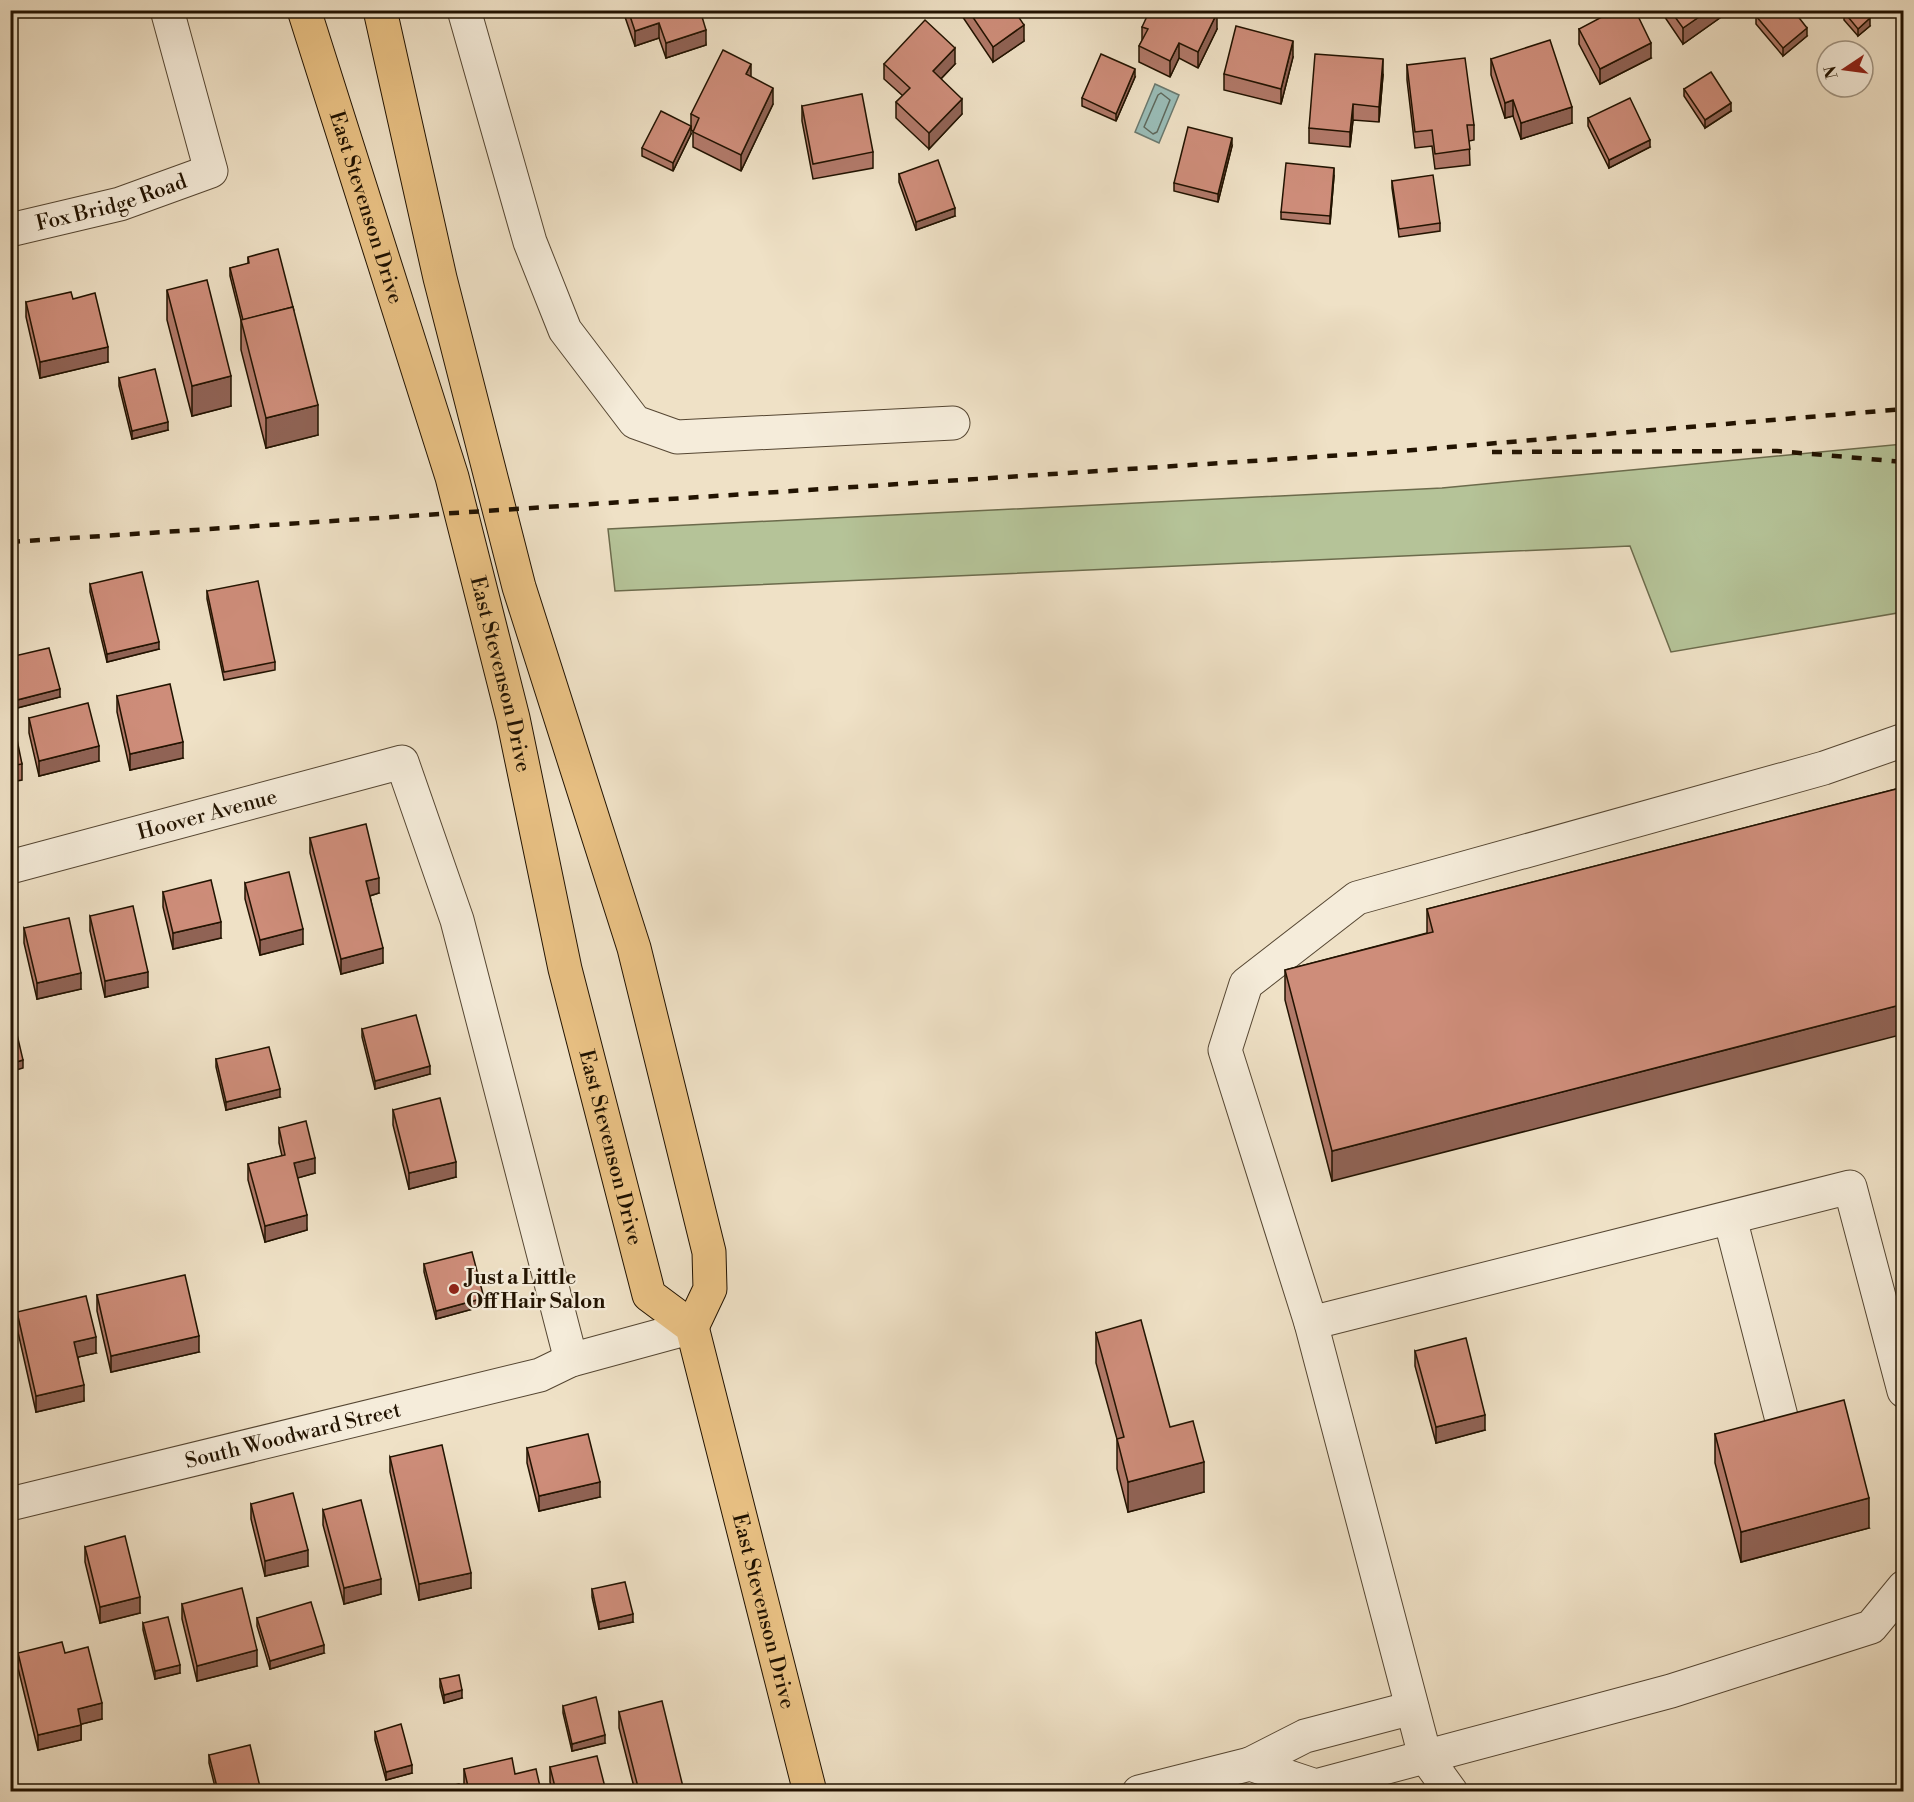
<svg xmlns="http://www.w3.org/2000/svg" width="1914" height="1802" viewBox="0 0 1914 1802" font-family="'Libre Bodoni',serif">
  <rect width="100%" height="100%" fill="#efe1c6"/>
  <filter id="stains"><feTurbulence type="fractalNoise" baseFrequency=".00333" numOctaves="4"/><feColorMatrix values="0 0 0 0 .2 0 0 0 0 .09 0 0 0 0 .02 0 0 0 .5 -.17"/></filter>
  <radialGradient id="worn" r=".72"><stop offset=".6" stop-color="#630" stop-opacity="0"/><stop offset="1" stop-color="#630" stop-opacity=".3"/></radialGradient>
  <!-- green -->
  <path fill="#b5c398" stroke="#6c6b4c" stroke-width="1.5" d="M1903 444V612L1671 652 1630 546 615 591 608 529 1442 488Z"/>
  <!-- water -->
  <path fill="#9abdb8" stroke="#6a796f" stroke-width="1.5" d="M1155 84 1179 95 1159 143 1135 132Z"/>
  <g fill="none" stroke-linecap="round" stroke-linejoin="round">
    <!-- shore -->
    <path stroke="#5e685c" stroke-width="1.5" d="M1161 93 1170 100 1157 132 1153 134 1144 127 1158 95Z"/>
    <defs>
      <g id="minor">
        <path d="M464 10 530 242 565 330 635 422 677 437 953 423"/>
        <path id="s1" d="M10 230 120 204 211 171 167 10"/>
        <path id="s2" d="M10 867 402 762 457 920 571 1360"/>
        <path d="M1730 1218 1784 1428"/>
        <path d="M1311 1323 1225 1050 1246 984 1357 898 1824 768 1904 740"/>
        <path id="s3" d="M10 1504 540 1375 571 1360 692 1327"/>
        <path d="M1250 1764 1305 1736 1412 1708"/>
        <path d="M1139 1792 1250 1764 1316 1786 1671 1691 1871 1627 1904 1587"/>
        <path d="M1451 1792 1425 1756 1311 1323 1850 1187 1904 1391"/>
      </g>
      <g id="major">
        <path id="s4" d="M304 10 452 477 513 718 565 969 649 1295 692 1327 810 1792"/>
        <path d="M380 10 440 278 519 587 634 948 709 1252 710 1289 692 1327"/>
      </g>
    </defs>
    <!-- minor casing -->
    <use href="#minor" stroke="#554632" stroke-width="35"/>
    <!-- major casing -->
    <use href="#major" stroke="#221301" stroke-width="35"/>
    <!-- minor -->
    <use href="#minor" stroke="#f5ecda" stroke-width="33"/>
    <!-- major -->
    <use href="#major" stroke="#e8c083" stroke-width="33"/>
    <!-- rail -->
    <g stroke="#221301" stroke-width="4.5" stroke-dasharray="10 10" stroke-linecap="butt">
      <path d="M1492 452 1777 451 1904 462"/>
      <path d="M10 542 1390 452 1904 409"/>
    </g>
  </g>
  <!-- wall -->
  <g fill="#b17969" stroke="#221301" stroke-width="1.5">
    <path d="M624 10H700L706 45 666 58 659 38 635 46 624 14Z"/>
    <path d="M958 10H1024L1017 15 1024 41 993 62Z"/>
    <path d="M1660 10H1731L1683 44Z"/>
    <path d="M1844 12 1870 26 1858 36 1844 20Z"/>
    <path d="M1756 16 1807 36 1783 56 1756 24Z"/>
    <path d="M1142 27 1217 29 1198 68 1179 58 1170 77 1139 62V46L1142 41Z"/>
    <path d="M1579 29 1651 58 1600 84 1579 44Z"/>
    <path d="M1293 57 1281 104 1224 90V74Z"/>
    <path d="M1491 59 1572 123 1521 139 1513 116 1505 118 1491 75Z"/>
    <path d="M884 64H955L941 79 962 114 929 149 896 118V102L903 96 884 79Z"/>
    <path d="M1407 65 1474 125V140L1469 141 1470 165 1435 169 1432 146 1415 148 1407 80Z"/>
    <path d="M1383 75 1379 122 1353 120 1350 147 1309 143V128Z"/>
    <path d="M751 77 773 104 741 171 693 147V131L691 130V114Z"/>
    <path d="M1135 77 1116 121 1082 106V98Z"/>
    <path d="M1684 89 1731 111 1705 128 1684 96Z"/>
    <path d="M802 106 873 152V168L813 179 802 121Z"/>
    <path d="M1588 118 1650 147 1609 168 1588 126Z"/>
    <path d="M691 134 673 171 642 156V148Z"/>
    <path d="M1232 146 1218 202 1174 191V183Z"/>
    <path d="M899 174 955 216 916 230 899 182Z"/>
    <path d="M1334 176 1330 224 1281 219V212Z"/>
    <path d="M1392 181 1440 223V231L1399 237 1392 188Z"/>
    <path d="M248 257 318 435 266 448 241 350V320L230 276V268L248 264Z"/>
    <path d="M167 290 231 406 192 416 167 320Z"/>
    <path d="M26 302 108 362 40 378 26 317Z"/>
    <path d="M119 378 168 430 132 439 119 386Z"/>
    <path d="M90 584 159 649 107 662 90 592Z"/>
    <path d="M207 591 275 662V670L224 680 207 599Z"/>
    <path d="M10 657 60 697 17 708 10 683Z"/>
    <path d="M117 696 183 758 130 770 117 712Z"/>
    <path d="M29 718 99 761 39 776 29 733Z"/>
    <path d="M10 731 22 764V780L10 782Z"/>
    <path d="M1904 787 1332 1181 1285 1000V970L1427 933V909Z"/>
    <path d="M310 838 379 893 370 896 383 963 341 974 310 853Z"/>
    <path d="M245 883 303 944 260 955 245 899Z"/>
    <path d="M163 892 221 938 173 949 163 907Z"/>
    <path d="M90 916 148 987 105 997 90 931Z"/>
    <path d="M24 928 81 989 37 999 24 943Z"/>
    <path d="M362 1029 430 1074 375 1089 362 1037Z"/>
    <path d="M216 1059 280 1097 226 1110 216 1067Z"/>
    <path d="M393 1110 456 1177 409 1189 393 1125Z"/>
    <path d="M279 1128 315 1173 297 1178 307 1230 265 1242 248 1180V1164L282 1156 279 1143Z"/>
    <path d="M424 1264 484 1306 436 1319 424 1272Z"/>
    <path d="M97 1295 199 1352 111 1372 97 1311Z"/>
    <path d="M17 1312 96 1353 78 1357 84 1401 36 1412 17 1328Z"/>
    <path d="M1096 1333 1170 1427 1204 1492 1128 1512 1117 1469V1439L1096 1363Z"/>
    <path d="M1415 1351 1485 1430 1436 1443 1415 1366Z"/>
    <path d="M1715 1434 1869 1528 1741 1562 1715 1463Z"/>
    <path d="M527 1448 600 1497 539 1511 527 1463Z"/>
    <path d="M390 1457 471 1588 419 1600 390 1472Z"/>
    <path d="M251 1504 308 1566 265 1576 251 1519Z"/>
    <path d="M323 1510 381 1594 344 1604 323 1525Z"/>
    <path d="M85 1547 140 1613 100 1623 85 1562Z"/>
    <path d="M592 1589 633 1622 599 1629 592 1597Z"/>
    <path d="M182 1604 257 1666 197 1681 182 1619Z"/>
    <path d="M257 1618 324 1653 270 1669 257 1626Z"/>
    <path d="M143 1623 180 1673 155 1679 143 1630Z"/>
    <path d="M18 1653H65L102 1719 81 1724V1740L38 1750 18 1668Z"/>
    <path d="M440 1679 462 1698 444 1703 440 1687Z"/>
    <path d="M563 1706 605 1743 572 1751 563 1713Z"/>
    <path d="M619 1712 684 1791H635L619 1728Z"/>
    <path d="M375 1732 412 1773 386 1780 375 1740Z"/>
    <path d="M209 1755 261 1791H216L209 1763Z"/>
    <path d="M550 1767 606 1791H552L550 1782Z"/>
    <path d="M464 1769 515 1774 541 1791H466L464 1784Z"/>
  </g>
  <!-- shaded-wall -->
  <g fill="#906355" stroke="#221301" stroke-width="1.5">
    <path d="M1010 10H1024L1010 20Z"/>
    <path d="M1709 10H1731L1683 44V28Z"/>
    <path d="M1217 13V29L1198 68V52Z"/>
    <path d="M1870 18V26L1858 36V29Z"/>
    <path d="M659 23V38L635 46V31Z"/>
    <path d="M1024 25V41L993 62V47Z"/>
    <path d="M1807 28V36L1783 56V48Z"/>
    <path d="M706 30V45L666 58V43Z"/>
    <path d="M1293 41V57L1281 104V89Z"/>
    <path d="M1179 43V58L1170 77V61Z"/>
    <path d="M1651 43V58L1600 84V69Z"/>
    <path d="M955 48V64L933 87V71Z"/>
    <path d="M1383 59V75L1379 122V107Z"/>
    <path d="M751 64V80L746 74Z"/>
    <path d="M1135 69V77L1116 121V114Z"/>
    <path d="M773 88V104L741 171V155Z"/>
    <path d="M962 99V114L929 149V133Z"/>
    <path d="M1513 100V116L1505 118V103Z"/>
    <path d="M1731 103V111L1705 128V120Z"/>
    <path d="M1353 104V120L1350 147V132Z"/>
    <path d="M1572 107V123L1521 139V123Z"/>
    <path d="M691 126V134L673 171V163Z"/>
    <path d="M1232 138V146L1218 202V194Z"/>
    <path d="M1650 140V147L1609 168V160Z"/>
    <path d="M1334 168V176L1330 224V216Z"/>
    <path d="M955 208V216L916 230V222Z"/>
    <path d="M108 347V362L40 378V362Z"/>
    <path d="M231 376V406L192 416V386Z"/>
    <path d="M318 405V435L266 448V418Z"/>
    <path d="M168 422V430L132 439V431Z"/>
    <path d="M159 642V649L107 662V654Z"/>
    <path d="M60 689V697L17 708V700Z"/>
    <path d="M183 742V758L130 770V754Z"/>
    <path d="M99 746V761L39 776V761Z"/>
    <path d="M379 878V893L366 897V881Z"/>
    <path d="M221 922V938L173 949V933Z"/>
    <path d="M303 929V944L260 955V940Z"/>
    <path d="M383 948V963L341 974V959Z"/>
    <path d="M148 972V987L105 997V981Z"/>
    <path d="M81 973V989L37 999V983Z"/>
    <path d="M1904 1004V1034L1332 1181V1151Z"/>
    <path d="M23 1060V1068L10 1072V1064Z"/>
    <path d="M430 1066V1074L375 1089V1081Z"/>
    <path d="M280 1089V1097L226 1110V1102Z"/>
    <path d="M315 1158V1173L294 1179V1163Z"/>
    <path d="M456 1162V1177L409 1189V1173Z"/>
    <path d="M307 1215V1230L265 1242V1226Z"/>
    <path d="M484 1298V1306L436 1319V1311Z"/>
    <path d="M199 1336V1352L111 1372V1356Z"/>
    <path d="M96 1337V1353L74 1358V1342Z"/>
    <path d="M84 1385V1401L36 1412V1396Z"/>
    <path d="M1485 1415V1430L1436 1443V1427Z"/>
    <path d="M1204 1462V1492L1128 1512V1482Z"/>
    <path d="M600 1482V1497L539 1511V1496Z"/>
    <path d="M1869 1498V1528L1741 1562V1532Z"/>
    <path d="M308 1550V1566L265 1576V1561Z"/>
    <path d="M471 1573V1588L419 1600V1584Z"/>
    <path d="M381 1579V1594L344 1604V1588Z"/>
    <path d="M140 1597V1613L100 1623V1607Z"/>
    <path d="M633 1614V1622L599 1629V1622Z"/>
    <path d="M324 1645V1653L270 1669V1661Z"/>
    <path d="M257 1650V1666L197 1681V1666Z"/>
    <path d="M180 1665V1673L155 1679V1671Z"/>
    <path d="M16 1687V1695L10 1697V1689Z"/>
    <path d="M462 1690V1698L444 1703V1695Z"/>
    <path d="M102 1703V1719L78 1725V1709Z"/>
    <path d="M81 1725V1740L38 1750V1735Z"/>
    <path d="M605 1735V1743L572 1751V1744Z"/>
    <path d="M412 1765V1773L386 1780V1772Z"/>
  </g>
  <!-- building -->
  <g fill="#ce8d7a" stroke="#221301" stroke-width="1.5">
    <path d="M628 10H700L706 30 666 43 659 23 635 31Z"/>
    <path d="M968 10H1014L1024 25 993 47Z"/>
    <path d="M1150 10H1212L1217 13 1198 52 1179 43 1170 61 1139 46 1148 29 1142 27Z"/>
    <path d="M1615 10H1635L1651 43 1600 69 1579 29Z"/>
    <path d="M1670 10H1709L1683 28Z"/>
    <path d="M1763 10H1793L1807 28 1783 48 1756 16Z"/>
    <path d="M1846 10H1863L1870 18 1858 29 1844 12Z"/>
    <path d="M925 20 955 48 933 71 962 99 929 133 896 102 910 88 884 64Z"/>
    <path d="M1236 26 1293 41 1281 89 1224 74Z"/>
    <path d="M1550 40 1572 107 1521 123 1513 100 1505 103 1491 59Z"/>
    <path d="M723 50 751 64 746 74 773 88 741 155 693 132 699 118 691 114Z"/>
    <path d="M1101 54 1135 69 1116 114 1082 98Z"/>
    <path d="M1315 54 1383 59 1379 107 1353 104 1350 132 1309 128Z"/>
    <path d="M1465 58 1474 125H1467L1470 149 1435 154 1432 130 1415 132 1407 65Z"/>
    <path d="M1711 72 1731 103 1705 120 1684 89Z"/>
    <path d="M862 94 873 152 813 164 802 106Z"/>
    <path d="M1630 98 1650 140 1609 160 1588 118Z"/>
    <path d="M661 111 691 126 673 163 642 148Z"/>
    <path d="M1188 127 1232 138 1218 194 1174 183Z"/>
    <path d="M938 160 955 208 916 222 899 174Z"/>
    <path d="M1286 163 1334 168 1330 216 1281 212Z"/>
    <path d="M1433 175 1440 223 1399 229 1392 181Z"/>
    <path d="M278 249 294 311 293 307 243 320 230 268 249 263 248 257Z"/>
    <path d="M207 280 231 376 192 386 167 290Z"/>
    <path d="M71 292 73 299 95 293 108 347 40 362 26 302Z"/>
    <path d="M293 307 318 405 266 418 241 320Z"/>
    <path d="M155 369 168 422 132 431 119 378Z"/>
    <path d="M142 572 159 642 107 654 90 584Z"/>
    <path d="M258 581 275 662 224 672 207 591Z"/>
    <path d="M49 648 60 689 17 700 10 675V657Z"/>
    <path d="M170 684 183 742 130 754 117 696Z"/>
    <path d="M88 703 99 746 39 761 29 718Z"/>
    <path d="M15 730 22 764 10 766V731Z"/>
    <path d="M1904 787V1004L1332 1151 1285 970 1433 932 1427 909Z"/>
    <path d="M366 824 379 878 366 881 383 948 341 959 310 838Z"/>
    <path d="M289 872 303 929 260 940 245 883Z"/>
    <path d="M211 880 221 922 173 933 163 892Z"/>
    <path d="M133 906 148 972 105 981 90 916Z"/>
    <path d="M69 918 81 973 37 983 24 928Z"/>
    <path d="M416 1015 430 1066 375 1081 362 1029Z"/>
    <path d="M15 1026 23 1060 10 1064V1027Z"/>
    <path d="M269 1047 280 1089 226 1102 216 1059Z"/>
    <path d="M440 1098 456 1162 409 1173 393 1110Z"/>
    <path d="M306 1121 315 1158 294 1163 307 1215 265 1226 248 1164 285 1155 279 1128Z"/>
    <path d="M472 1252 484 1298 436 1311 424 1264Z"/>
    <path d="M185 1275 199 1336 111 1356 97 1295Z"/>
    <path d="M86 1296 96 1337 74 1342 84 1385 36 1396 17 1312Z"/>
    <path d="M1141 1320 1170 1427 1193 1421 1204 1462 1128 1482 1117 1439 1124 1437 1096 1333Z"/>
    <path d="M1466 1338 1485 1415 1436 1427 1415 1351Z"/>
    <path d="M1844 1400 1869 1498 1741 1532 1715 1434Z"/>
    <path d="M588 1434 600 1482 539 1496 527 1448Z"/>
    <path d="M442 1445 471 1573 419 1584 390 1457Z"/>
    <path d="M293 1493 308 1550 265 1561 251 1504Z"/>
    <path d="M361 1500 381 1579 344 1588 323 1510Z"/>
    <path d="M125 1536 140 1597 100 1607 85 1547Z"/>
    <path d="M625 1582 633 1614 599 1622 592 1589Z"/>
    <path d="M242 1588 257 1650 197 1666 182 1604Z"/>
    <path d="M311 1602 324 1645 270 1661 257 1618Z"/>
    <path d="M168 1617 180 1665 155 1671 143 1623Z"/>
    <path d="M62 1642 65 1653 88 1647 102 1703 78 1709 81 1725 38 1735 18 1653Z"/>
    <path d="M10 1665 16 1687 10 1689Z"/>
    <path d="M459 1675 462 1690 444 1695 440 1679Z"/>
    <path d="M596 1697 605 1735 572 1744 563 1706Z"/>
    <path d="M662 1701 684 1791H639L619 1712Z"/>
    <path d="M401 1724 412 1765 386 1772 375 1732Z"/>
    <path d="M250 1745 261 1791H218L209 1755Z"/>
    <path d="M597 1756 606 1791H556L550 1767Z"/>
    <path d="M512 1758 515 1774 536 1769 541 1791H469L464 1769Z"/>
    <path d="M459 1784 461 1791H432Z"/>
  </g>
  <!-- markers -->
  <circle fill="#8f2418" stroke="#f5ecda" stroke-width="2" cx="454" cy="1289" r="6"/>
  <g text-anchor="middle" stroke-width="4.5" stroke-linejoin="round" paint-order="stroke">
    <!-- street labels -->
    <g font-size="21" fill="#221301" stroke="#f5ecda">
      <text dy="7" stroke="none"><textPath href="#s1" startOffset="105">Fox Bridge Road</textPath></text>
      <text dy="7" stroke="none"><textPath href="#s4" startOffset="207">East Stevenson Drive</textPath></text>
      <text dy="7" stroke="none"><textPath href="#s4" startOffset="693">East Stevenson Drive</textPath></text>
      <text dy="7" stroke="none"><textPath href="#s2" startOffset="204">Hoover Avenue</textPath></text>
      <text dy="7" stroke="none"><textPath href="#s4" startOffset="1179">East Stevenson Drive</textPath></text>
      <text dy="7" stroke="none"><textPath href="#s3" startOffset="291">South Woodward Street</textPath></text>
      <text dy="7" stroke="none"><textPath href="#s4" startOffset="1678">East Stevenson Drive</textPath></text>
    </g>
    <!-- poi labels -->
    <g font-size="21" font-weight="bold" fill="#221301" stroke="#f5ecda" text-anchor="start">
      <text x="466" y="1284">Just a Little<tspan x="466" dy="24">Off Hair Salon</tspan></text>
    </g>
  </g>
  <!-- margin -->
  <rect width="1914" height="1802" fill="none" stroke="#efe1c6" stroke-width="36"/>
  <rect x="12" y="12" width="1890" height="1778" fill="none" stroke="#221301" stroke-width="3"/>
  <rect x="18" y="18" width="1878" height="1766" fill="none" stroke="#221301" stroke-width="1.5"/>
  <!-- north arrow -->
  <g transform="translate(1845 69) rotate(257)"><circle r="28" fill="#f5ecda" stroke="#a19583" stroke-width="1.5"/>
  <path d="M0-4.5L10 22L0 15L-10 22Z" fill="#8f2418"/>
  <text y="-9" font-size="16" font-weight="bold" text-anchor="middle" fill="#221301">N</text>
  </g>
  <rect width="100%" height="100%" filter="url(#stains)"/>
  <rect width="100%" height="100%" fill="url(#worn)"/>
</svg>
